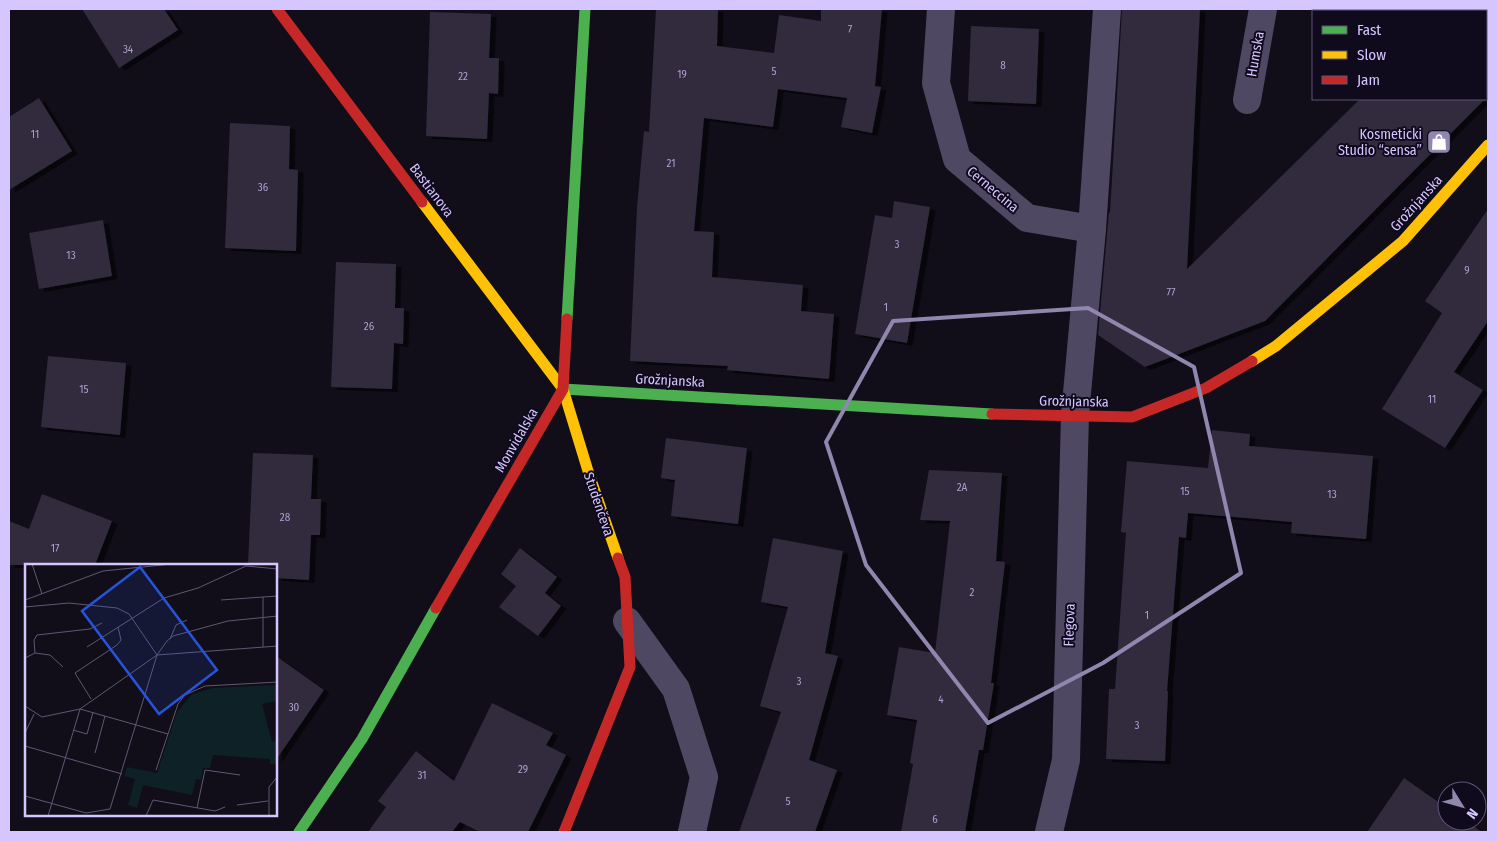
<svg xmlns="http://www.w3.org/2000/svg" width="1497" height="841" viewBox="0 0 1497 841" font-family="'Fira Sans Condensed',sans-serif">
  <defs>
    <filter id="shadow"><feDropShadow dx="5.5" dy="3" stdDeviation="0" flood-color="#0009"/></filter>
  </defs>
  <rect width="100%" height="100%" fill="#110e19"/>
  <!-- building -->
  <g fill="#302a3d" filter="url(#shadow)">
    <path d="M82 9H164L178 30 119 68Z"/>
    <path d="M656 9H718L717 46 774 53 779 15 821 21V9H882L875 86 881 87 872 133 841 127 847 98 778 89 773 127 704 118 694 231 714 232 712 277 803 285 801 311 834 314 829 379 727 370 728 366 630 361 637 207 644 131 649 132Z"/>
    <path d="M1122 9H1200L1187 269 1360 99H1485L1265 321 1145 367 1098 335 1109 212 1110 213Z"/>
    <path d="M430 12 491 14 489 58H499L498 94 489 93 487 139 426 136Z"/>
    <path d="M971 26 1039 29 1036 104 968 101Z"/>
    <path d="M39 98 72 151 9 190V117Z"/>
    <path d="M230 123 290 126 289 169 298 170 296 251 225 248Z"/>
    <path d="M894 201 930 207 907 343 855 334 875 215 892 218Z"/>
    <path d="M1488 209V321L1454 372 1483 390 1445 448 1382 409 1442 313 1425 301Z"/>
    <path d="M103 220 112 276 39 289 29 233Z"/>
    <path d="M336 262 396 264 395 308H404L403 344 394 343 392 389 331 387Z"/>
    <path d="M48 356 126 363 120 435 41 427Z"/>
    <path d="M1212 430 1250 434 1249 446 1373 456 1366 539 1291 533 1292 522 1188 513 1186 538 1179 537 1167 691H1168L1165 761 1106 759 1109 689H1115L1126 533 1121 532 1127 461 1208 468Z"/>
    <path d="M666 438 747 448 738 524 671 516 675 480 661 478Z"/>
    <path d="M253 453 313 455 311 499H321L320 535H311L309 580 276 578V565H248Z"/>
    <path d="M929 470 1002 473 996 561 1005 562 991 683H994L983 750H979L965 832H901L913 764 910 763 917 720 887 715 899 647 935 653 950 521 920 520Z"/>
    <path d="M42 494 112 521 95 565H9V521L29 529Z"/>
    <path d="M773 538 843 551 825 653 838 656 809 760 837 770 815 832H739L781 712 760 706 788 607 761 602Z"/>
    <path d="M520 548 557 577 545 593 561 606 538 636 499 607 516 586 501 574Z"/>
    <path d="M276 656 324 690 276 760Z"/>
    <path d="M492 703 553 733 546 745 566 755 528 832H480L460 822 452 832H368L386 807 378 801 416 751 454 781Z"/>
    <path d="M1404 778 1447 808V821H1466L1482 832H1367Z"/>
  </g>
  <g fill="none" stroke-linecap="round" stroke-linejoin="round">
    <!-- street -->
    <g stroke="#4e4863" stroke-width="28">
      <path d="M941 9 936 83 957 159 1027 218 1092 229"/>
      <path d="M1247 100 1263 9"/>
      <path d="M627 621 676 689 704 777 692 832"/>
      <path d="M1049 832 1066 760 1075 415 1092 229 1107 9"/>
    </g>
    <!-- fast -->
    <g stroke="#4caf50" stroke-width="11">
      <path d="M567 319 585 9"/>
      <path d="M563 389 992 414"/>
      <path d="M299 832 362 739 436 608"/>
    </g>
    <!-- slow -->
    <g stroke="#ffc107" stroke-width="11">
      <path d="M422 202 563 389 588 471 618 558"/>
      <path d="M1252 361 1276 346 1403 241 1488 145"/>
    </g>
    <!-- jam -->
    <g stroke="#c62828" stroke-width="11">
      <path d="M277 9 422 202"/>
      <path d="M992 414 1132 417 1206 388 1252 361"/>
      <path d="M436 608 563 389 567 319"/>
      <path d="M564 832 630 667 625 577 618 558"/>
    </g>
  </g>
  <!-- marked area -->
  <path fill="none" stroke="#9086ae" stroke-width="4" stroke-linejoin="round" d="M1088 308 1194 367 1241 573 1103 663 988 723 866 565 826 442 893 321Z"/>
  <!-- icons -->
  <defs>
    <symbol id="shop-square" viewBox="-11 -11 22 22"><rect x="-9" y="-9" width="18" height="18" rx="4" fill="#9086ae" stroke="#100a1d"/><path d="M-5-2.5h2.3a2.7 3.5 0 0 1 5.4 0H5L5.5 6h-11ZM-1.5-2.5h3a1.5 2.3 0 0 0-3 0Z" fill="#fff"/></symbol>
  </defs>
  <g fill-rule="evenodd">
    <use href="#shop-square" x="1425" y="128" width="28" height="28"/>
  </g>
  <g text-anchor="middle" stroke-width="4" stroke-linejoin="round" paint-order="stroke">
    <!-- number labels -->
    <g font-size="11" fill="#ac9fce">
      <text x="850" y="33">7</text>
      <text x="128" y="53">34</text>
      <text x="1003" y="69">8</text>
      <text x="774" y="75">5</text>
      <text x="682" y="78">19</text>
      <text x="463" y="80">22</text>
      <text x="35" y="138">11</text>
      <text x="671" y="167">21</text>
      <text x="263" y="191">36</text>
      <text x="897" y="248">3</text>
      <text x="71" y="259">13</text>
      <text x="1467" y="274">9</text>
      <text x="1171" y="296">77</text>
      <text x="886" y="311">1</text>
      <text x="369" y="330">26</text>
      <text x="84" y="393">15</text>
      <text x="1432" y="403">11</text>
      <text x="962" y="491">2A</text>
      <text x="1185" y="495">15</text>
      <text x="1332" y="498">13</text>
      <text x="285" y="521">28</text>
      <text x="55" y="552">17</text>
      <text x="972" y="596">2</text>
      <text x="1147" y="619">1</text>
      <text x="799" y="685">3</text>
      <text x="941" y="703">4</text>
      <text x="294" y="711">30</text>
      <text x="1137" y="729">3</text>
      <text x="523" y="773">29</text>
      <text x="422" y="779">31</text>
      <text x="788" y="805">5</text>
      <text x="935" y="823">6</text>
    </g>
    <!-- street labels -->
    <g font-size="14" fill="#d5c6ff" stroke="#100a1d">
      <text transform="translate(1255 54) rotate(-80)" y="5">Humska</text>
      <text transform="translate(993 189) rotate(40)" y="5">Cerneccina</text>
      <text transform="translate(432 190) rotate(53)" y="5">Bastianova</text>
      <text transform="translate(1416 203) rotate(-48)" y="5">Grožnjanska</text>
      <text transform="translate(670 380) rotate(3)" y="5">Grožnjanska</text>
      <text transform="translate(1074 401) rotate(1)" y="5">Grožnjanska</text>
      <text transform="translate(516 440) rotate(-60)" y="5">Monvidalska</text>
      <text transform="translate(599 504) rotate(71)" y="5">Studenčeva</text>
      <text transform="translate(1069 625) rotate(-88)" y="5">Flegova</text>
    </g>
    <!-- poi labels -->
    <g font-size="14" fill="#d5c6ff" stroke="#100a1d" text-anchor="end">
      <text x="1422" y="139">Kosmeticki<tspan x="1422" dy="16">Studio “sensa”</tspan></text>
    </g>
  </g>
  <!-- overview -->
  <g transform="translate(25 564)">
    <rect width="252" height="252" fill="#110e19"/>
    <path d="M252 121V137L237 140 247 178 252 176V200H245V195L188 191 185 204H178L176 216 171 215 167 231 118 221 112 244 103 241 110 215 99 212 102 203 132 209 152 148 167 130 188 124Z" fill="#0d2126"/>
    <path fill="none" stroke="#5f5875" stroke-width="1" d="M7 0 17 30M0 36 78 7 147 0M196 36 238 33M0 43 44 39 92 44 104 50 132 91M145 75 151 61 162 56M62 83 139 34 173 24 221 2 253 5M238 83V33L253 32M10 89 9 76 12 71 65 65 77 59M0 94 10 89 25 91 38 103M66 135 50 109 92 81 96 76 93 63M0 142 17 153 55 145 132 91 253 82M48 166 62 170 68 148M0 169 9 150M0 182 97 210M70 189 80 152M131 206 153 140 160 131 180 122 253 118M0 232 61 249 85 245 132 91 142 77 148 72 203 57 253 52M212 241 243 237M172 244 180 206 215 211M23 252 55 145 143 170M121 252 128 236 190 247 200 243M244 252V223L253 212"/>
    <path fill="#2654da" fill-opacity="0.15" stroke="#2654da" stroke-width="2.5" d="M115 3 192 106 134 150 57 47Z"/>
    <rect width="252" height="252" fill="none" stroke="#d5c6ff" stroke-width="2.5"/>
  </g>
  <!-- border -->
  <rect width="1497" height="841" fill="none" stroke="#d5c6ff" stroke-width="20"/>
  <!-- legend -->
  <rect x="1312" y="10" width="175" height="90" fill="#100a1d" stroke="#5f5577"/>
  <rect x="1322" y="26" width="25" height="8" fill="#4caf50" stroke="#5f5577"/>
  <text x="1357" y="35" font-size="15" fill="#d5c6ff">Fast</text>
  <rect x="1322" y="51" width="25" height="8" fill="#ffc107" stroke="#5f5577"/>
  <text x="1357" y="60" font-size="15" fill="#d5c6ff">Slow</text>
  <rect x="1322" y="76" width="25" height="8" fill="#c62828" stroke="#5f5577"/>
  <text x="1357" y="85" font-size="15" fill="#d5c6ff">Jam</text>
  <!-- north arrow -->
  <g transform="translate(1462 806) rotate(127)"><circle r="24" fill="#100a1d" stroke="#5f5577"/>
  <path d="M0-4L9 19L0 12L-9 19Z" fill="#9086ae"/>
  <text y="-8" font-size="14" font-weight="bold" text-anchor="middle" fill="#d5c6ff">N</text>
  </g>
</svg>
